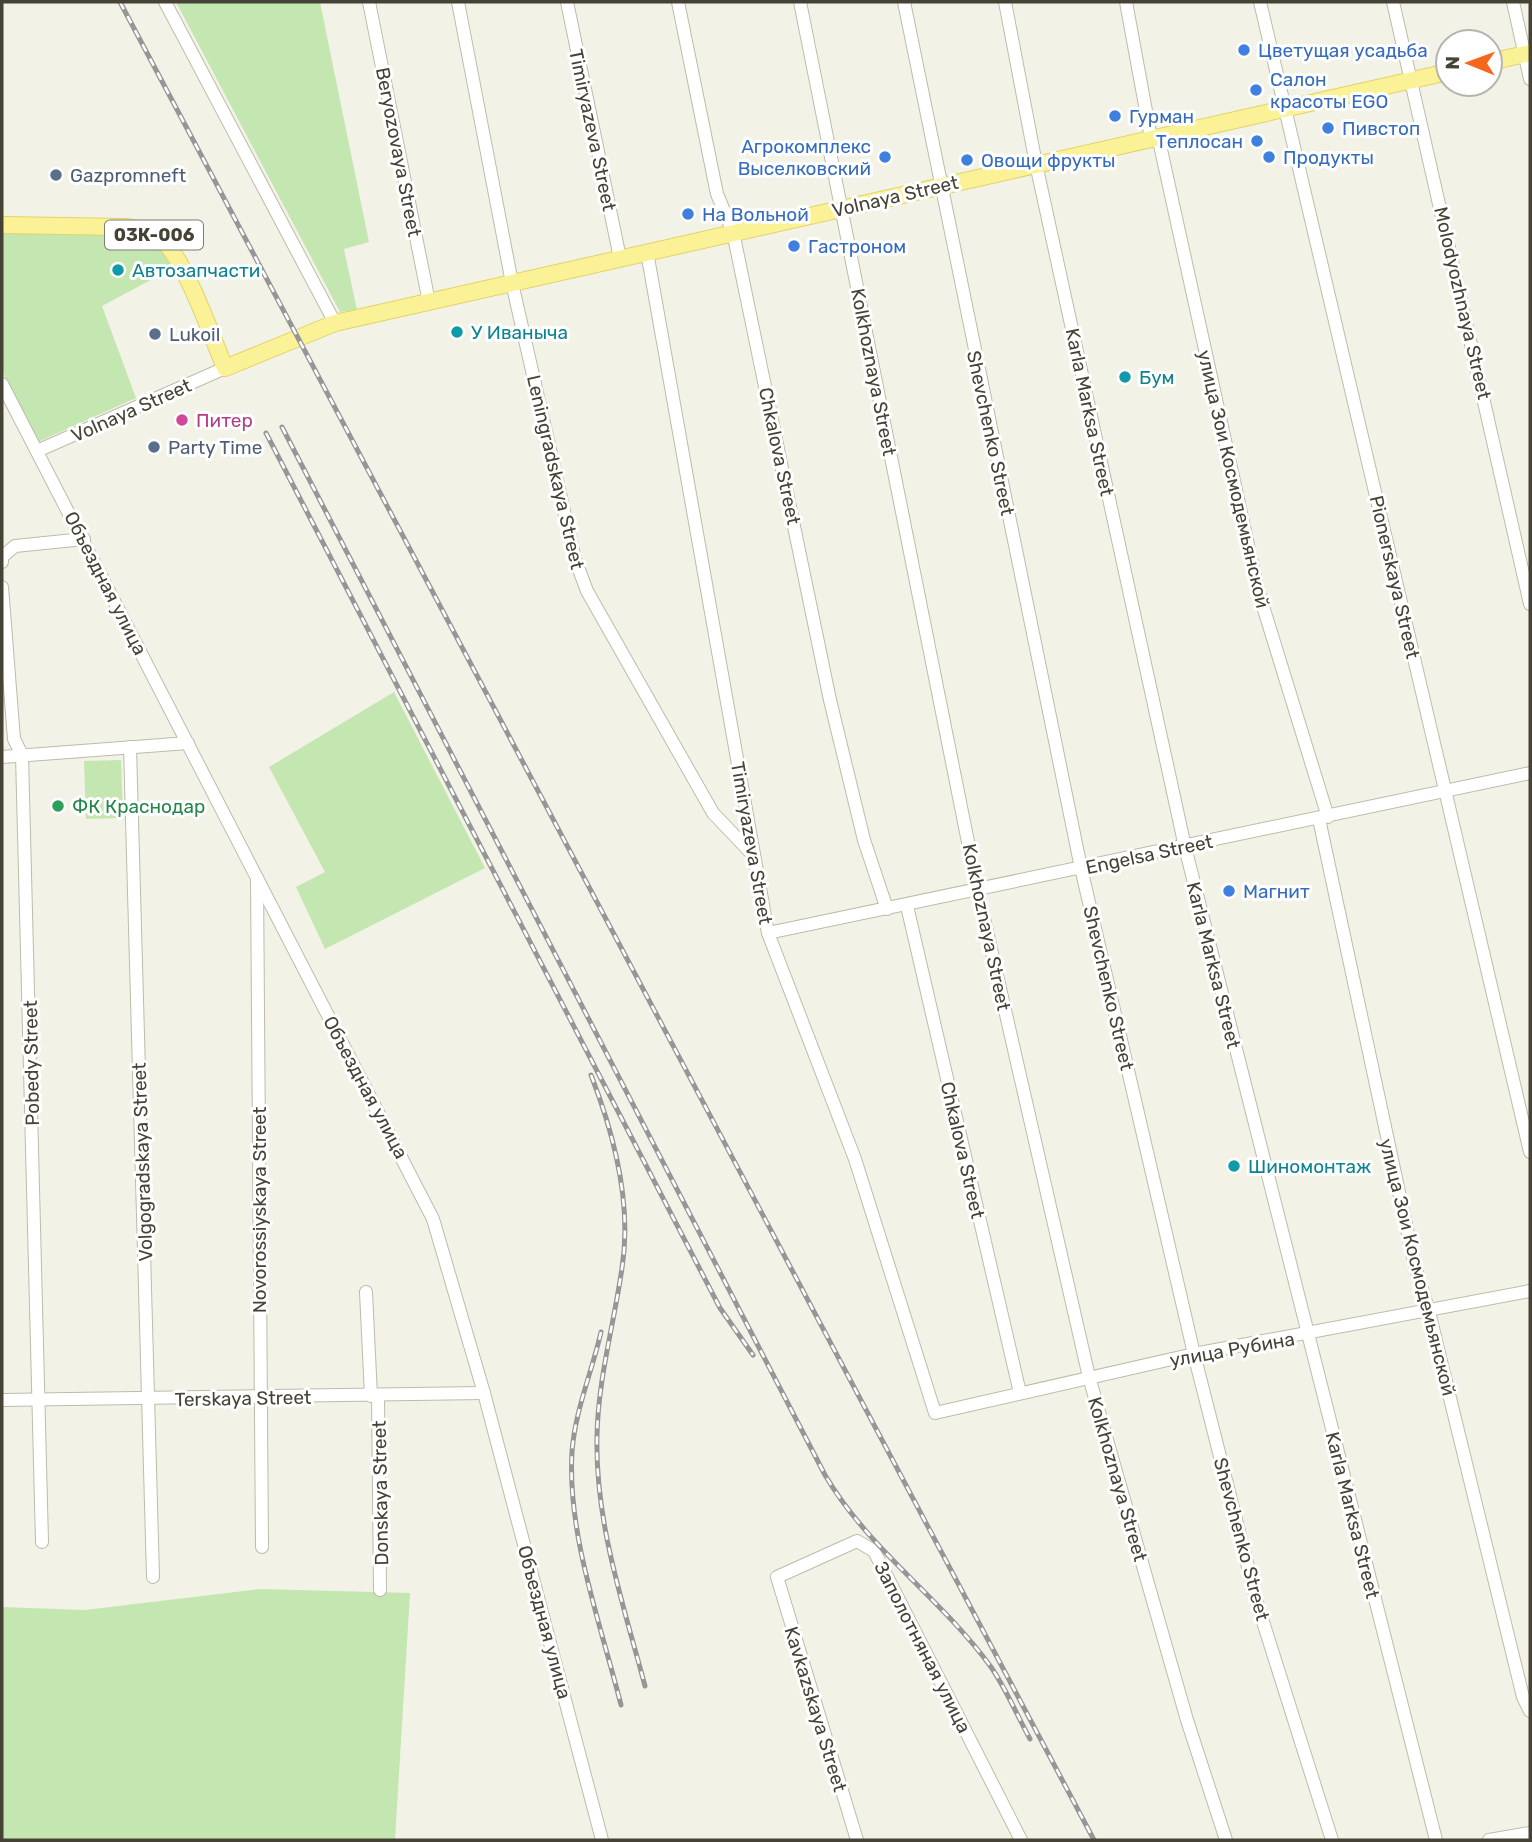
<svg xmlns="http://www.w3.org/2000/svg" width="1532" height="1842" viewBox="0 0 1532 1842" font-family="Rubik,sans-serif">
  <rect width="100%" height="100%" fill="#f3f2e7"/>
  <!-- green -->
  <g fill="#c4e6b1">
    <path d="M176 2H320L369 242 344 249 357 310 340 312Z"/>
    <path d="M2 233C38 233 119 228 151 238 164 242 168 257 173 268L102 306 136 398 38 442 2 371Z"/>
    <path d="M394 692 485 868 325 949 296 887 325 872 269 767Z"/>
    <path d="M121 760 123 818 86 819 84 761Z"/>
    <path d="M260 1589 410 1593 395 1840H2V1607L85 1610Z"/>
  </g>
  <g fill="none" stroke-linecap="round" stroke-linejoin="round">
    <defs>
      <g id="minor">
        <path d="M165 2 335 323"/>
        <path d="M369 2 429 302"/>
        <path d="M458 2 512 283 575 559 587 591 713 813 754 856"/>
        <path d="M567 2 620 258"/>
        <path d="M678 2 717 194 733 232 830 700 864 840 887 909"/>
        <path d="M800 2 978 892 1089 1377 1187 1720 1226 1840"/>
        <path d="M904 2 1081 868 1194 1354 1258 1606 1332 1840"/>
        <path d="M1005 2 1036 164 1185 847 1436 1840"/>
        <path d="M1126 2 1151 138"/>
        <path d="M1260 2 1530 1152"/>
        <path d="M1393 2 1530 604"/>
        <path d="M1513 2 1530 79"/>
        <path d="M1158 136 1258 590 1328 817"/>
        <path d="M647 252 768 933 855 1159 935 1413 1194 1354 1530 1291"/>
        <path d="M2 384 433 1219 484 1393 602 1840"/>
        <path d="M37 451 225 368"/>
        <path d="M2 562V557L15 546 84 539"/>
        <path d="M2 587 14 739 22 755 42 1542"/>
        <path d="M130 747 153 1577"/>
        <path d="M2 757 188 743"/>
        <path d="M1319 819 1414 1262 1429 1312 1523 1697 1530 1711"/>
        <path d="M257 878 262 1547"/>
        <path d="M907 906 1020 1393"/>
        <path d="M768 933 1530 773"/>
        <path d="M366 1292 371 1396"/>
        <path d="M378 1396 380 1590"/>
        <path d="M2 1400 484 1393"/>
        <path d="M857 1840 777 1577 857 1541 874 1551 1021 1840"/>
        <path d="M1489 1840 1530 1833"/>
      </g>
      <g id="major">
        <path d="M1490 62 1530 53"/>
        <path d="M2 225 126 227C139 229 152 232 162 240 184 257 213 339 225 368L335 323 1448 72"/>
      </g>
    </defs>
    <!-- minor casing -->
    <use href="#minor" stroke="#bebbaa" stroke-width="14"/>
    <!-- major casing -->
    <use href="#major" stroke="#e0d368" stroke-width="18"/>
    <!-- minor -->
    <use href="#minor" stroke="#fff" stroke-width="12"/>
    <!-- major -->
    <use href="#major" stroke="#fbf298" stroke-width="16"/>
    <defs>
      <g id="rail">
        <path d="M120 2 1094 1840"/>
        <path d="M282 427 825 1475C869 1550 941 1598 991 1667 1006 1689 1017 1715 1030 1739"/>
        <path d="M266 433 720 1308 753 1355"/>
        <path d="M591 1075C614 1134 632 1205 622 1268 614 1324 598 1379 597 1436 595 1522 623 1603 645 1686"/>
        <path d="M601 1332C592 1372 575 1410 572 1452 567 1534 601 1625 621 1705"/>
      </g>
    </defs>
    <!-- rail casing -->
    <use href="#rail" stroke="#969696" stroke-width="5"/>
    <!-- rail -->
    <use href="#rail" stroke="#fff" stroke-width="2.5" stroke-dasharray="8" stroke-linecap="butt"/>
  </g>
  <!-- markers -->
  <g fill="#3f7fe0" stroke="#fff" stroke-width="2.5">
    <circle cx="1244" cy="50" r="7"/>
    <circle cx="1256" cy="90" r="7"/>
    <circle cx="1115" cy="116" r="7"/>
    <circle cx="1328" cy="128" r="7"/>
    <circle cx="1257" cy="141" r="7"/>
    <circle cx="885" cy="157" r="7"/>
    <circle cx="1269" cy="157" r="7"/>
    <circle cx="967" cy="160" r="7"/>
    <circle cx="688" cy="214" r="7"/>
    <circle cx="794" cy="246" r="7"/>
    <circle cx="1229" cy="891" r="7"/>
  </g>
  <g fill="#5c6f8a" stroke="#fff" stroke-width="2.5">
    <circle cx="56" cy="175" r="7"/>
    <circle cx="155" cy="334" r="7"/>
    <circle cx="154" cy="447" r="7"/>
  </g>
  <g fill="#0f9aa8" stroke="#fff" stroke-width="2.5">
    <circle cx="118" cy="270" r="7"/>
    <circle cx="457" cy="332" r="7"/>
    <circle cx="1125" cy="377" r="7"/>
    <circle cx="1234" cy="1166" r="7"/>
  </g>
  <circle fill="#d1479c" stroke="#fff" stroke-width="2.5" cx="182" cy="420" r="7"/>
  <circle fill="#2e9e5b" stroke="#fff" stroke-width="2.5" cx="58" cy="806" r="7"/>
  <g text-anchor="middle" stroke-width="6" stroke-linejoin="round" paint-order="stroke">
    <!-- shield labels -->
    <rect fill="#fff" stroke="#7e7b72" stroke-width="2" x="105" y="220.5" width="98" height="29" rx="5"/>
    <g font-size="18" font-weight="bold" fill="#464336">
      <text x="154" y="241">03К-006</text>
    </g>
    <!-- shop labels -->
    <g font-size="19" fill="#366cbe" stroke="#fff" text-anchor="start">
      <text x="1258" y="57">Цветущая усадьба</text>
      <text x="1270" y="86">Салон<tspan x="1270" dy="22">красоты EGO</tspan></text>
      <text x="1129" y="123">Гурман</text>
      <text x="1342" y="135">Пивстоп</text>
      <text x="1243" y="148" text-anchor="end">Теплосан</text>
      <text x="871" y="153" text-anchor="end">Агрокомплекс<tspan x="871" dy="22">Выселковский</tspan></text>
      <text x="1283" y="164">Продукты</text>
      <text x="981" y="167">Овощи фрукты</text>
      <text x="702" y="221">На Вольной</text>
      <text x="808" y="253">Гастроном</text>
      <text x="1243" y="898">Магнит</text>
    </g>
    <!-- street labels -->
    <g font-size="19" fill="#464336" stroke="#fff">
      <text transform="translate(593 130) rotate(78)" y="7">Timiryazeva Street</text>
      <text transform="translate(399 152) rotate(79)" y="7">Beryozovaya Street</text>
      <text transform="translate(895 196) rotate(-13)" y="7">Volnaya Street</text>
      <text transform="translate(1463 303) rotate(77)" y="7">Molodyozhnaya Street</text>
      <text transform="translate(874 372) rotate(79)" y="7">Kolkhoznaya Street</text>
      <text transform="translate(131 410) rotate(-24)" y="7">Volnaya Street</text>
      <text transform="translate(1090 412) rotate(78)" y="7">Karla Marksa Street</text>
      <text transform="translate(991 433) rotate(78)" y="7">Shevchenko Street</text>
      <text transform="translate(780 456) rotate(78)" y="7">Chkalova Street</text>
      <text transform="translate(556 472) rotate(77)" y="7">Leningradskaya Street</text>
      <text transform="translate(1234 479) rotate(77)" y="7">улица Зои Космодемьянской</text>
      <text transform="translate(1395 577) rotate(77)" y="7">Pionerskaya Street</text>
      <text transform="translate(106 583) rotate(63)" y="7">Объездная улица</text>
      <text transform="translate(752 843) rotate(80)" y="7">Timiryazeva Street</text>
      <text transform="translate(1149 854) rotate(-12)" y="7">Engelsa Street</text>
      <text transform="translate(987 927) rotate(78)" y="7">Kolkhoznaya Street</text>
      <text transform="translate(1214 965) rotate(76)" y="7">Karla Marksa Street</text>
      <text transform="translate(1109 988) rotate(77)" y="7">Shevchenko Street</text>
      <text transform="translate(31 1063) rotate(-91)" y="7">Pobedy Street</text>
      <text transform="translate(366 1087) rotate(62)" y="7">Объездная улица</text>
      <text transform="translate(963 1150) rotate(77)" y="7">Chkalova Street</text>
      <text transform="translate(142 1162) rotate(-92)" y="7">Volgogradskaya Street</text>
      <text transform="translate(259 1210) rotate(-90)" y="7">Novorossiyskaya Street</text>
      <text transform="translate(1418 1267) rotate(76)" y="7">улица Зои Космодемьянской</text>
      <text transform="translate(1232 1349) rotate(-10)" y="7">улица Рубина</text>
      <text transform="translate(243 1398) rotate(-1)" y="7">Terskaya Street</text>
      <text transform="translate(1118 1479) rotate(74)" y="7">Kolkhoznaya Street</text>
      <text transform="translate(380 1493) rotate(-91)" y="7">Donskaya Street</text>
      <text transform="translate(1353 1515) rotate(76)" y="7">Karla Marksa Street</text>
      <text transform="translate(1242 1539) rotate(75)" y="7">Shevchenko Street</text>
      <text transform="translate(545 1622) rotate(75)" y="7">Объездная улица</text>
      <text transform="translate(923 1647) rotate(63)" y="7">Заполотняная улица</text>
      <text transform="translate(816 1709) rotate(73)" y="7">Kavkazskaya Street</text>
    </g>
    <!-- service labels -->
    <g font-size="19" fill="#4e5e75" stroke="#fff" text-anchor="start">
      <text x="70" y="182">Gazpromneft</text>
      <text x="169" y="341">Lukoil</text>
      <text x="168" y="454">Party Time</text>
    </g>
    <!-- culture labels -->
    <g font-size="19" fill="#0d838f" stroke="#fff" text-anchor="start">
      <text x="132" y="277">Автозапчасти</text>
      <text x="471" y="339">У Иваныча</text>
      <text x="1139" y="384">Бум</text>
      <text x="1248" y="1173">Шиномонтаж</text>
    </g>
    <!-- hotel labels -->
    <g font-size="19" fill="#b23c85" stroke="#fff" text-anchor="start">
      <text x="196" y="427">Питер</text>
    </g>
    <!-- leisure labels -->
    <g font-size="19" fill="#27864d" stroke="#fff" text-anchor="start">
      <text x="72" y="813">ФК Краснодар</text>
    </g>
  </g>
  <!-- border -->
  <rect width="1532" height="1842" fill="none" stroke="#464336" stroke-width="7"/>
  <!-- north arrow -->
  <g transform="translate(1469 63) rotate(271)"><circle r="33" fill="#ffffff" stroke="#b5b4af" stroke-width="2"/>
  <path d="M0-5L12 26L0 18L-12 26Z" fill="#f4671d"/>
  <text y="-10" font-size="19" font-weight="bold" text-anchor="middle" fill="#464336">N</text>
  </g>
</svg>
